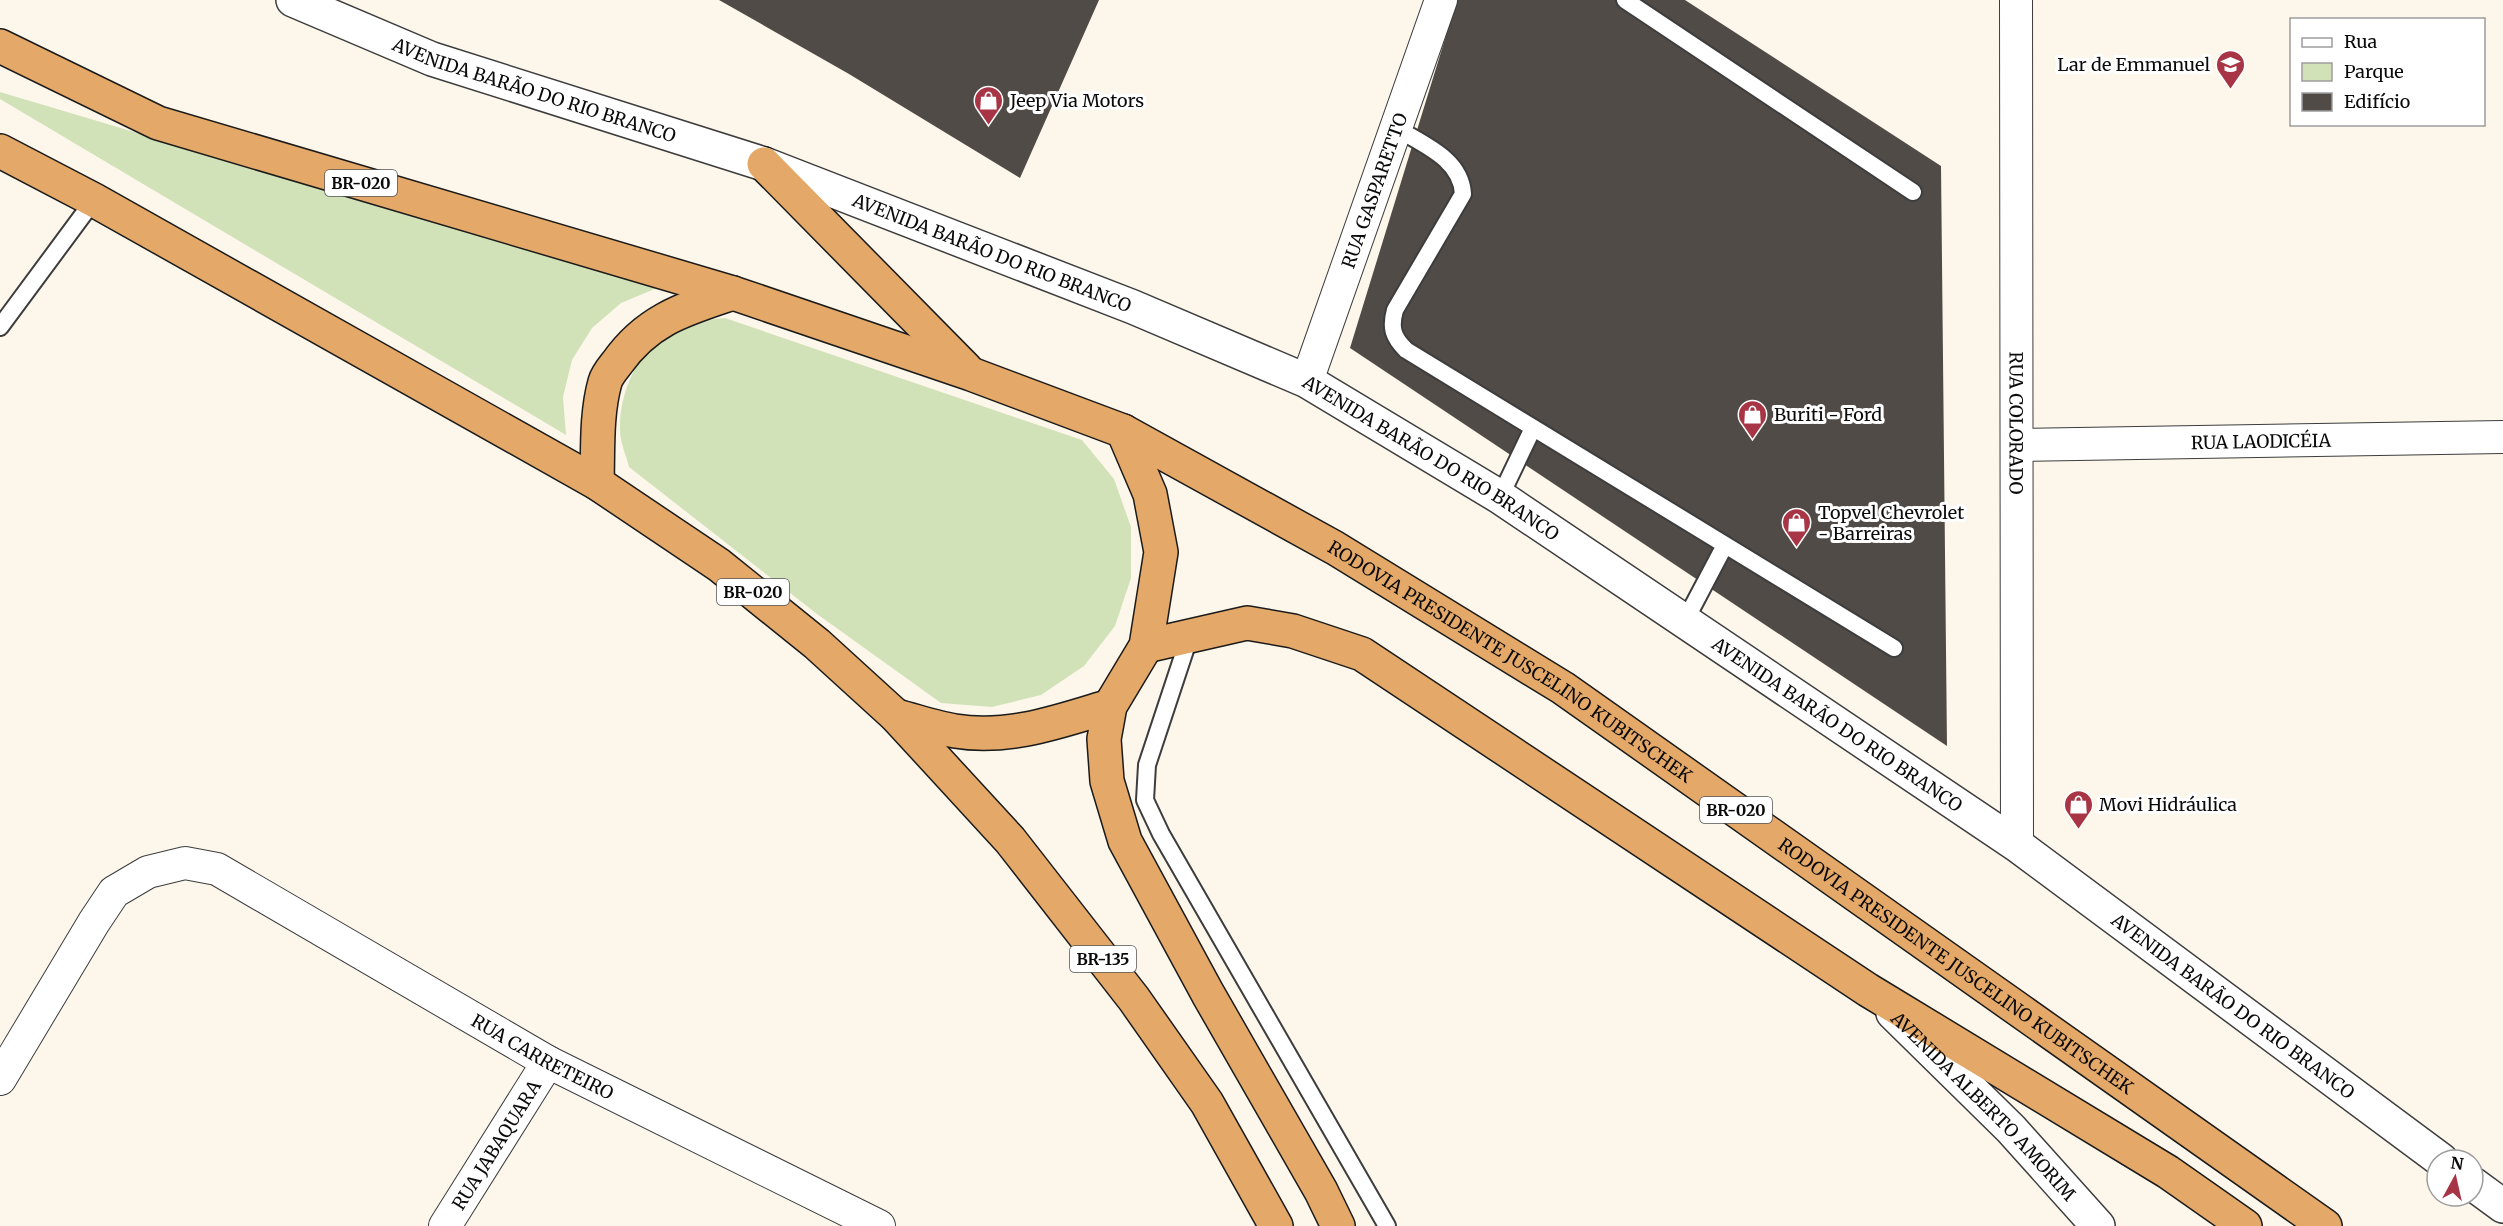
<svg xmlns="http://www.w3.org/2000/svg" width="2503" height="1226" font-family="Merriweather,serif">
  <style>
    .green { fill: #d2e2b8 }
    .building { fill: #514b48 }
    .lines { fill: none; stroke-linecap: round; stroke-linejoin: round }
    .service-casing { stroke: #3d3d3d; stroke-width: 20 }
    .minor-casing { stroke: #3d3d3d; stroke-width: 34 }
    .tertiary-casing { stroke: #3d3d3d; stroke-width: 36 }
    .trunk-casing { stroke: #1b1b1b; stroke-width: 36 }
    .service { stroke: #fff; stroke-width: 16 }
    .minor { stroke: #fff; stroke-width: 32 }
    .tertiary { stroke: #fff; stroke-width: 33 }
    .trunk { stroke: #e4a869; stroke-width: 33 }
    .labels { text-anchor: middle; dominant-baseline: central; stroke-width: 6; stroke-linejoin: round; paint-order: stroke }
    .shield { fill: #fff; stroke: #545454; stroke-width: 1.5 }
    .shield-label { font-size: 16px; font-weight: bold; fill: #0a0a0a }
    .poi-label { font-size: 18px; fill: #0a0a0a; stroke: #fff; text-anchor: start }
    .street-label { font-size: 18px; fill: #0a0a0a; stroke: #fff }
  </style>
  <rect width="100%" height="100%" fill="#fcf7ea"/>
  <path class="green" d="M0,92L657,288L621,303L592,328L572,360L563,397L566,435L0,99Z
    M725,318L1082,440L1114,479L1131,527V578L1115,626L1084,666L1041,695L992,707L941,703L817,614L629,467C626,455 620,442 620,430C619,385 645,334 693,322C703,320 715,319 725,318Z"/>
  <path class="building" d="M719,0H1099L1020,178L849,74Z
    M1457,0H1685L1941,166L1947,746L1350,348Z"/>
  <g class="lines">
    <defs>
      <path id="service" d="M1625,0L1913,192
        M1396,128C1424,145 1461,159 1463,194L1395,310C1390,328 1393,337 1406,350L1894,648
        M0,327L94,200
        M1500,497L1533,428
        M1685,621L1725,545
        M1190,635L1147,765L1145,800L1161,834L1387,1226"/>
      <g id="minor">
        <path id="s1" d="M2016,0L2017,845"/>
        <path id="s2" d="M1307,381L1441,0"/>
        <path id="s3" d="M2018,445L2503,437"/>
        <path id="s4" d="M0,1079L94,922L114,892L148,872L185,863L217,869L548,1062L879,1226"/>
        <path id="s5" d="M445,1226L548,1062"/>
      </g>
      <g id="tertiary">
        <path id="s6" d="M293,0L432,59L764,164L1133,307L1307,381L1500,497L2017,845L2441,1160"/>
        <path id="s7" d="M1893,1013L2011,1129L2098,1226"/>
        <path d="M2473,1184L2503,1206"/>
      </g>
      <g id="trunk">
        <path id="s8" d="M0,46L158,123L733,293L971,374L1123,431L1335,548L1563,688L2325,1226"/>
        <path d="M0,151L94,200L597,483L719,565L817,644L896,716L1010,840L1134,999L1207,1103L1276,1226"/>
        <path d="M764,164L966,369"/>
        <path d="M1123,431L1150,494L1161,552L1146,646L1110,706L1104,739L1107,781L1125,841L1208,994L1321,1191L1338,1226"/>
        <path d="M597,483C598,450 596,414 605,382C607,375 613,368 617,363C648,319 685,309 733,293"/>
        <path d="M1146,646L1247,623L1293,631L1362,654L1868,990L2168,1172L2245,1226"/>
        <path d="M896,716C916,721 936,728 955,731C1009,740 1060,721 1110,706"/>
      </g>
    </defs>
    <use href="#service" class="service-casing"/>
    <use href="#minor" class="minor-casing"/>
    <use href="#tertiary" class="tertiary-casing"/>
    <use href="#trunk" class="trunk-casing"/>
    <use href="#service" class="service"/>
    <use href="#minor" class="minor"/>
    <use href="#tertiary" class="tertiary"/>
    <use href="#trunk" class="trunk"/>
  </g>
  <defs>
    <symbol id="school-pin" viewBox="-11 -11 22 30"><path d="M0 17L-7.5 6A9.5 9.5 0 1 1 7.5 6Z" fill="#a73545" stroke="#fff"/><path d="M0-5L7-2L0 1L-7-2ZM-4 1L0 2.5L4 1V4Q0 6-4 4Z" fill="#fff"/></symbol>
    <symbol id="shop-pin" viewBox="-11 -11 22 30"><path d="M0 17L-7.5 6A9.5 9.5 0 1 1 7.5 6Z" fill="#a73545" stroke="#fff"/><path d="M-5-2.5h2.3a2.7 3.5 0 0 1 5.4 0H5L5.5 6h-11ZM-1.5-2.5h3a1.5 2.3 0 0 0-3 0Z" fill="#fff"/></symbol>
  </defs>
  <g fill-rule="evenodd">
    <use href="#school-pin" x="2214" y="48" width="33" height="45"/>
    <use href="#shop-pin" x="972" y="84" width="33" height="45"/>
    <use href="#shop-pin" x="1736" y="398" width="33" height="45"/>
    <use href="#shop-pin" x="1780" y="506" width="33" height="45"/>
    <use href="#shop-pin" x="2062" y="788" width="33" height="45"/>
  </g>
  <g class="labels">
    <g class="shield">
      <rect x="325" y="170" width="72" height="26" rx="4.5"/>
      <rect x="717" y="579" width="72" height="26" rx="4.5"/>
      <rect x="1700" y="797" width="72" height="26" rx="4.5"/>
      <rect x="1070" y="946" width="66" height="26" rx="4.5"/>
    </g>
    <g class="shield-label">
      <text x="361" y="183">BR-020</text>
      <text x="753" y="592">BR-020</text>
      <text x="1736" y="810">BR-020</text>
      <text x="1103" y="959">BR-135</text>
    </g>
    <g class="poi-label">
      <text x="2210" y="64" text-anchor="end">Lar de Emmanuel</text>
      <text x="1010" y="100">Jeep Via Motors</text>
      <text x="1774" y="414">Buriti - Ford</text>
      <text x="1818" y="512">Topvel Chevrolet<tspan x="1818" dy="21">- Barreiras</tspan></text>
      <text x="2099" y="804">Movi Hidráulica</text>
    </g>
    <g class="street-label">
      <text stroke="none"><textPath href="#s6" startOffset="258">AVENIDA BARÃO DO RIO BRANCO</textPath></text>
      <text stroke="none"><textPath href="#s2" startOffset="202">RUA GASPARETTO</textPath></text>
      <text stroke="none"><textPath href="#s6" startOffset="744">AVENIDA BARÃO DO RIO BRANCO</textPath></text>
      <text stroke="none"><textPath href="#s1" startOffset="423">RUA COLORADO</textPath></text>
      <text stroke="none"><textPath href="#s3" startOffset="243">RUA LAODICÉIA</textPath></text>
      <text stroke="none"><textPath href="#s6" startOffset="1230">AVENIDA BARÃO DO RIO BRANCO</textPath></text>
      <text stroke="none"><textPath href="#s8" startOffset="1640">RODOVIA PRESIDENTE JUSCELINO KUBITSCHEK</textPath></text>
      <text stroke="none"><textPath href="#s6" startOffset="1716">AVENIDA BARÃO DO RIO BRANCO</textPath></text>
      <text stroke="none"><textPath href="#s8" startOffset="2180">RODOVIA PRESIDENTE JUSCELINO KUBITSCHEK</textPath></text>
      <text stroke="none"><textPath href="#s6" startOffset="2202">AVENIDA BARÃO DO RIO BRANCO</textPath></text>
      <text stroke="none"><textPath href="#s4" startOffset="705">RUA CARRETEIRO</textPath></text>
      <text stroke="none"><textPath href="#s7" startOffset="130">AVENIDA ALBERTO AMORIM</textPath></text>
      <text stroke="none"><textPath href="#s5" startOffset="96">RUA JABAQUARA</textPath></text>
    </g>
  </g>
  <rect x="2290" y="18" width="195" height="108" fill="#ffffff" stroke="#9d9d9d" stroke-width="1.5"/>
  <rect x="2302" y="38" width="30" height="9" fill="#ffffff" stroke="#9d9d9d" stroke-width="1.5"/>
  <text x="2344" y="48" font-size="18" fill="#0a0a0a">Rua</text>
  <rect x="2302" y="63" width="30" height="18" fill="#d2e2b8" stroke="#9d9d9d" stroke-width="1.5"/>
  <text x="2344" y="78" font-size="18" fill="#0a0a0a">Parque</text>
  <rect x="2302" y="93" width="30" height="18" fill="#514b48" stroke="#9d9d9d" stroke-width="1.5"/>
  <text x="2344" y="108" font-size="18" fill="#0a0a0a">Edifício</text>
  <g transform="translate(2455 1178) rotate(8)"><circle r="28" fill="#ffffff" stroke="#9d9d9d" stroke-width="1.5"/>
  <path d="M0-4.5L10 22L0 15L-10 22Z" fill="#a73545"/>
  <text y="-9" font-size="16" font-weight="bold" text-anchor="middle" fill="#0a0a0a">N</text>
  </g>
</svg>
